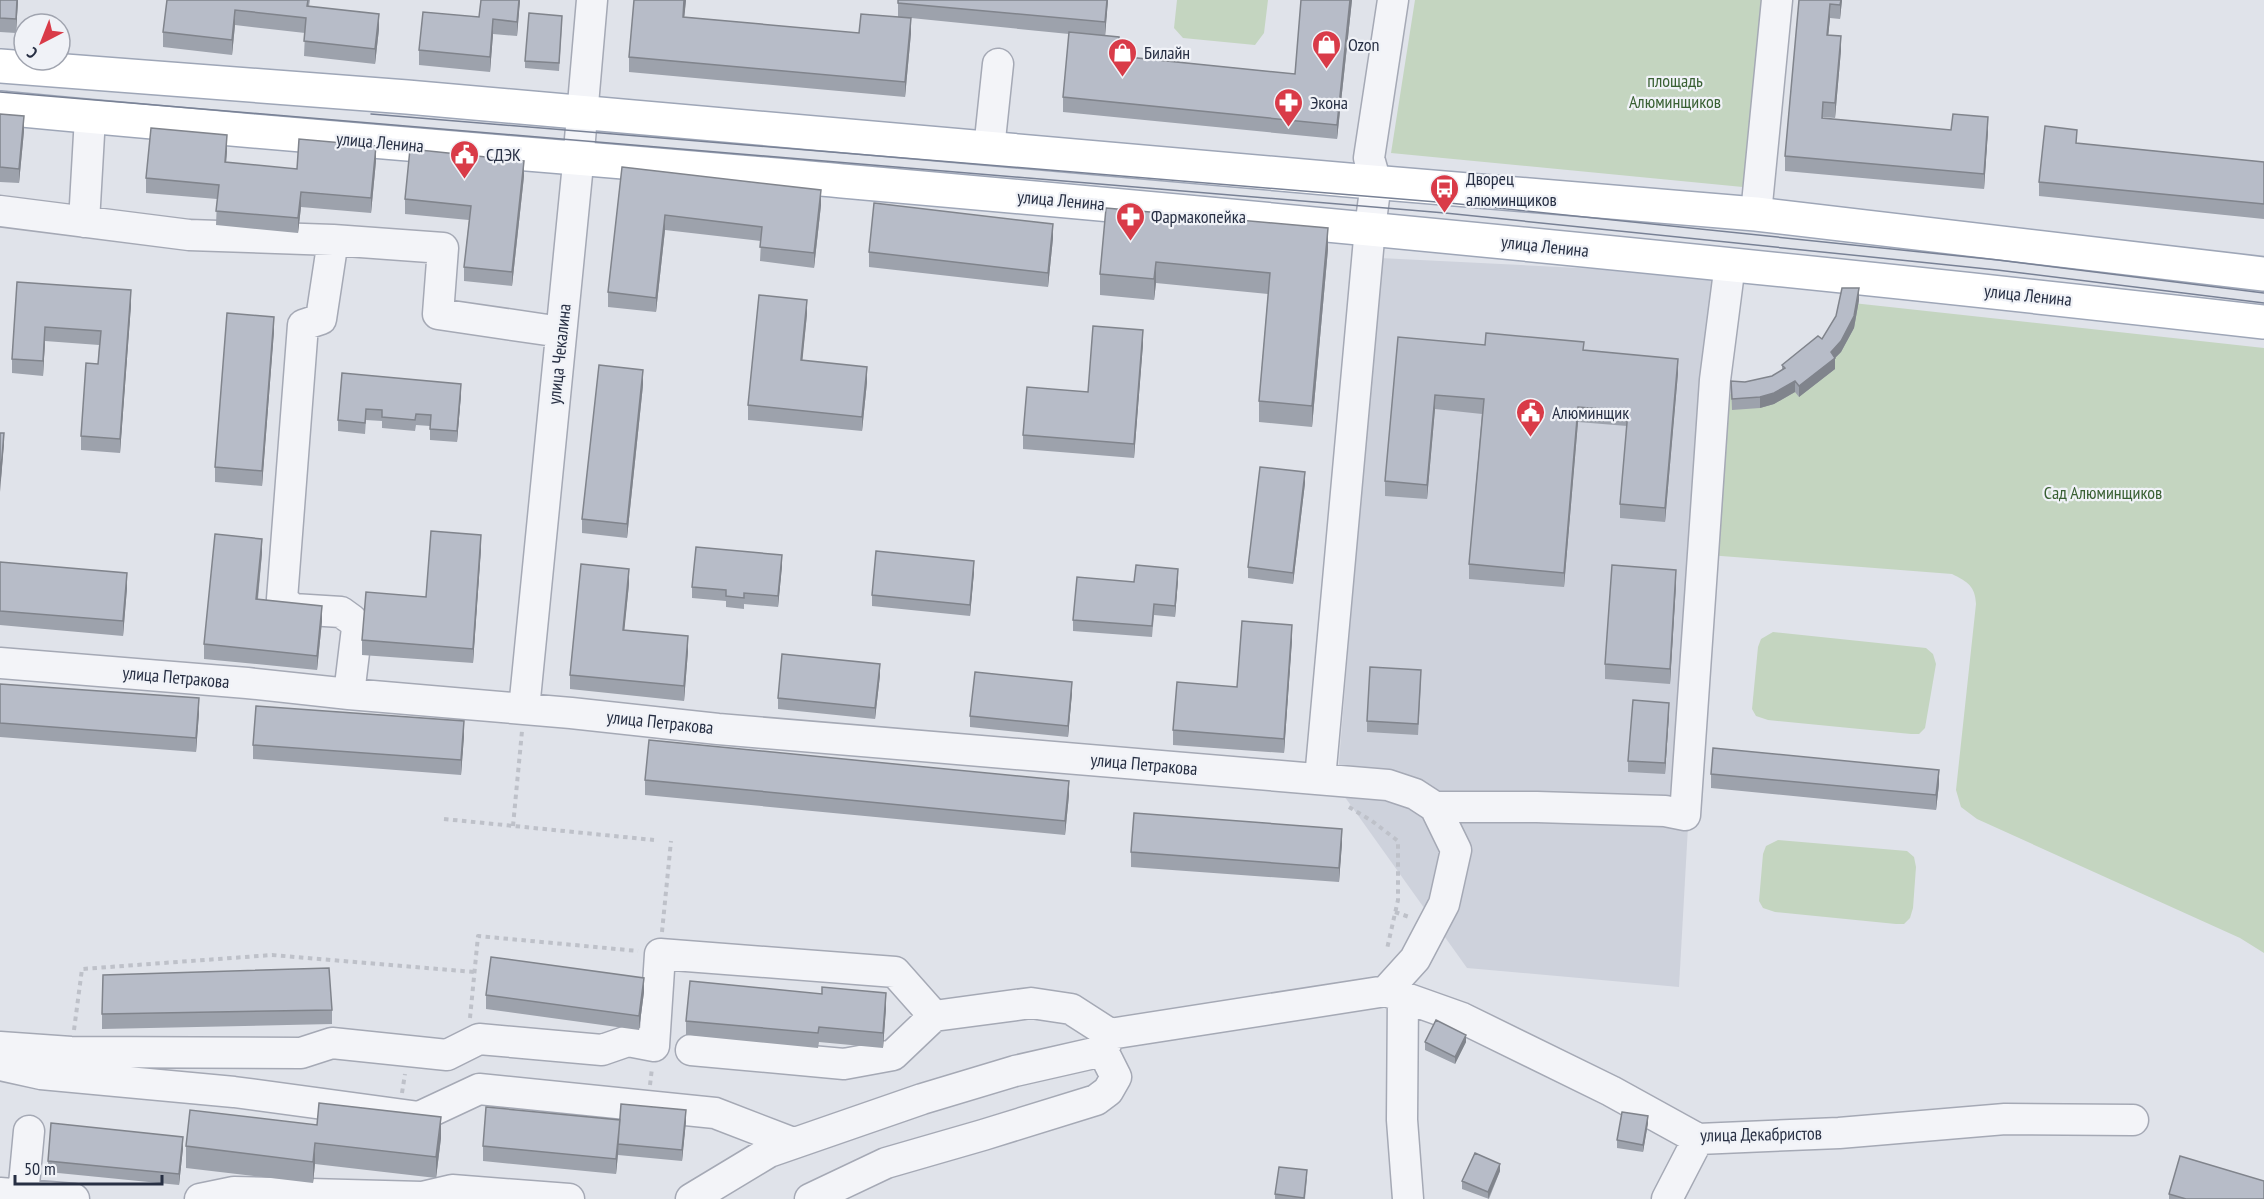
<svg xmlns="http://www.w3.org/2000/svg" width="2264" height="1199" font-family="'PT Sans Narrow',sans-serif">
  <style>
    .built { fill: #ced2dc }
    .green { fill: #c4d5c0 }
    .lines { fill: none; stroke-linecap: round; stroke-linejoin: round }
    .minor-casing { stroke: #a5a9b5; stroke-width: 33 }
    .major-casing { stroke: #9ea6b7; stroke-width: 36 }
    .path { stroke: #bec1c9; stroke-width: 4; stroke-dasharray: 4.5 4.5; stroke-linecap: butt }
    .minor { stroke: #f3f4f8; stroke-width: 30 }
    .major { stroke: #fff; stroke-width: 33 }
    .tram { stroke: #788195; stroke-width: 1.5 }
    .wall { fill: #9da2ac }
    .shaded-wall { fill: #80848c }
    .building { fill: #b7bcc8; stroke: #80848c; stroke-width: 1.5 }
    .labels { text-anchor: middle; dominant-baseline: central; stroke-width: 4.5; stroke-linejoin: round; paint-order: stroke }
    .poi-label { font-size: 18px; fill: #272f43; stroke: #f0f2f7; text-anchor: start }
    .park-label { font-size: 18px; fill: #396033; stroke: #f0f2f7 }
    .street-label { font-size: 18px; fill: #272f43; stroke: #f0f2f7 }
  </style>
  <rect width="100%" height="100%" fill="#e0e3ea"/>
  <path class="built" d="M1380,258L1719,275L1679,987L1467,968L1337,786Z"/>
  <path class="green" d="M1177,0H1268L1264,33L1255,45L1183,38L1174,28Z
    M1415,0H1777L1753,188L1391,153Z
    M1853,303L2264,348V953L2240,938L1977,819L1961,807L1956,790L1976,604C1975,586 1968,582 1952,574L1695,554L1709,393L1762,396L1826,359Z
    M1773,632L1926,648L1933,654L1936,664L1925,728L1919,734H1911L1768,720L1756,716L1752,709L1758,647L1761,639Z
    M1778,840L1907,851L1914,857L1916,867L1913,908L1910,918L1904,924H1896L1775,912L1763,908L1759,901L1763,854L1766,846Z"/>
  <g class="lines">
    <defs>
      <path id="minor" d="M989,149L998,64
        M0,211L189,235L333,240L443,248L438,314L561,332
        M1756,214L1777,0
        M84,222L90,117
        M333,240L321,319L303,325L282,599L293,609L341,612L352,620L357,628L349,694
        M0,663L247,683L349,694L571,713L718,729L1388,785L1415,794L1435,807L1456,850L1444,904L1415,959L1386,991L1110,1034L1071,1009L1031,1003L934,1016
        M524,709L577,174L592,0
        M1320,779L1370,228L1376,183L1369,158L1393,0
        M1435,807H1537L1665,811L1685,815L1715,380L1730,264
        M1386,991L1462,1018L1611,1091L1698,1139L1839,1133L2005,1119L2133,1120
        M1403,996L1402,1120L1408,1199
        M0,1047L71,1052L301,1053L332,1043L447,1055L479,1039L602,1050L628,1041L654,1046L660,954L895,972L934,1016L893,1055L844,1064L691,1050
        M0,1065L41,1074L234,1092L419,1117L479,1089L715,1113L793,1143
        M0,1193L74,1199
        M23,1195L29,1131
        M200,1199L234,1192L422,1197L452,1190L569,1199
        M691,1199L769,1152L922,1099L1015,1071L1103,1051L1110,1034
        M810,1199L886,1163L983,1135L1096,1100L1108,1091L1116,1077L1103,1051
        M1667,1199L1698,1139"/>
      <path id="major" d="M0,66L407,97L1348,180L1756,214L2264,274
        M0,108C288,136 577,157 865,183C1332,224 1798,269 2264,322"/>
    </defs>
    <use href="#minor" class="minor-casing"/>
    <use href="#major" class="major-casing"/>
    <path class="path" d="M1349,807L1372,821L1398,841V900L1387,949
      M444,819L654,840
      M513,826L522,731
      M1395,912L1412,918
      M662,932L671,841
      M470,1018L478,936L638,951
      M74,1030L82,969L272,955L474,972
      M650,1085L652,1068
      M402,1093L405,1074"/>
    <use href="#minor" class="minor"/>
    <use href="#major" class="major"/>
    <path class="tram" d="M0,92L1445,213L1997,270L2264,303
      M371,114L1449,203L1998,260L2264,293"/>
  </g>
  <path class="wall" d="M0,0H18L16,33L0,32Z
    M167,0H310L309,6L379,29L375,64L304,56L305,33L235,25L232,55L163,47V32Z
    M481,0H520L517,36L493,34L490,72L419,65V50L479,17Z
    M686,0L684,17L859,33L898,17V0H1108L1105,35L1119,56L1295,74L1301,0H1352L1337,139L1063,112V97L1069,34L911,18V33L905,97L629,72V57Z
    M1799,0H1842L1840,19L1830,18L1828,35L1841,50L1835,118L1823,117V118L1951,130L1988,131L1984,189L1785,171V156Z
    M562,23L559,71L525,68V61Z
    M0,114L24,131L19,183L0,182Z
    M2077,143L2264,162V219L2039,196V182Z
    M227,150L226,163L297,169L376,161L371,213L301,207L298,233L216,225L217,199L146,193V178Z
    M622,167L821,205L814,268L760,261L761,241L665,230L656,312L608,307V292Z
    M524,176L512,286L464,281V267L469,220L405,214V199Z
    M1328,228V249L1312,427L1259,422V401L1268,294L1156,283L1154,300L1100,295V274Z
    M1053,238L1048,287L869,267V252Z
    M17,282L131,305L120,453L81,450V436L98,364L99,345L45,341L43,376L12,373V359Z
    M1859,300L1854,328L1841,352L1835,358V369L1799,397L1795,392L1774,404L1760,408L1732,410L1731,381L1745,382L1772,376L1782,370V365L1822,339Z
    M807,314L802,360L867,382L862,431L748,420V405Z
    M274,331L262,486L215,482V467Z
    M1398,337L1485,345L1584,350L1678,373L1665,522L1620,518V504L1627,426L1578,422L1564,587L1469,579V564L1482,414L1435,409L1427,499L1385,496V481Z
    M1143,344L1134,458L1023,449V435L1088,392Z
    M342,373L461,395L457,442L430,440V426L416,425L415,431L382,428V421L366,420L365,434L338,431V420Z
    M643,385L627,538L582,533V519Z
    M1305,483L1293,584L1248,578V567Z
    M481,549L473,663L362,655V640L426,597Z
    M262,553L258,599L322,621L317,670L204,659V644Z
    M0,562L127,588L123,636L0,625Z
    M782,566L778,607L744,604V609L726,607V601L692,598V587Z
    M974,572L970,616L872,606V595Z
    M1178,580L1175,617L1154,615L1152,637L1073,631V620L1134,582Z
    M629,584L624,630L688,651L684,701L570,689V675Z
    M1676,585L1670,684L1605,679V664Z
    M1292,640L1284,753L1173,745V730L1237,687Z
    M880,675L875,719L778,709V698Z
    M1421,681L1418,735L1367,732V721Z
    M0,684L199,713L196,752L0,737Z
    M1072,693L1068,737L970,727V716Z
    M1669,714L1665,774L1628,772V761Z
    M464,736L461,775L253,759V745Z
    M1711,774L1939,784L1936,810L1711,788Z
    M645,780L1069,795L1065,835L645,795Z
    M1342,843L1339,882L1131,867V852Z
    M644,992L639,1030L486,1009V995Z
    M886,1008L883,1048L819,1042L818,1048L686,1035V1021Z
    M332,1010V1024L102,1029V1014Z
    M1425,1042H1466L1455,1064L1425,1050Z
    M620,1120L686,1121L682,1161L618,1155V1154L616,1174L483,1161V1146Z
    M1648,1123L1643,1152L1617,1148V1140Z
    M317,1125L441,1138L436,1178L315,1164L313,1183L186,1168V1146Z
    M183,1148L179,1185L48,1172V1161Z
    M1500,1171L1489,1199L1462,1189V1181Z
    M1307,1178L1305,1199H1275V1194Z
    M2169,1194L2264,1199H2169Z"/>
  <path class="shaded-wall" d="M17,0H18L16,33V19Z
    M519,0H520L517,36V22Z
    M684,0H686L683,31V17Z
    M1107,0H1108L1105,37V22Z
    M1350,0H1352L1337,139V125Z
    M1841,0H1842L1840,19V5Z
    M1830,4V18L1827,49V35Z
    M235,10V25L232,55V40Z
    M379,14V29L375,64V49Z
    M911,18V33L905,97V82Z
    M493,19V34L490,72V57Z
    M1841,36V50L1835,118V103Z
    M24,116V131L19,183V169Z
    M1988,117V131L1984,189V174Z
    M227,135V150L225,177V162Z
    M376,146V161L371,213V198Z
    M524,161V176L512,286V272Z
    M821,190V205L814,268V253Z
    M301,192V207L298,233V218Z
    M665,215V230L656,312V298Z
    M1053,224V238L1048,287V273Z
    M1328,228V249L1312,427V406Z
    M1156,262V283L1154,300V279Z
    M1859,288V300L1854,328L1841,352L1835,358V369L1799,397V386L1831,352Z
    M131,290V305L120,453V439Z
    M807,300V314L801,375V360Z
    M274,317V331L262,486V471Z
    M45,327V341L43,376V361Z
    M1143,330V344L1134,458V444Z
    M1678,359V373L1665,522V508Z
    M867,367V382L862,431V417Z
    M643,370V385L627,538V524Z
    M1795,381V392L1774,404L1760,408V397Z
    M461,384V395L457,442V431Z
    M1435,395V409L1427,499V485Z
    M1578,407V422L1564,587V573Z
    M4,433V444L0,492V481Z
    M1305,472V483L1293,584V573Z
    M481,535V549L473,663V649Z
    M262,539V553L256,614V599Z
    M782,555V566L778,607V596Z
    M974,561V572L970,616V605Z
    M629,569V584L623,644V630Z
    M1178,569V580L1175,617V606Z
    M1676,570V585L1670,684V669Z
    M127,573V588L123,636V621Z
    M322,606V621L317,670V656Z
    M1292,625V640L1284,753V739Z
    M688,636V651L684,701V686Z
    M880,664V675L875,719V708Z
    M1072,682V693L1068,737V726Z
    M199,698V713L196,752V738Z
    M1669,703V714L1665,774V763Z
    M464,721V736L461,775V760Z
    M1939,770V784L1936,810V795Z
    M1069,781V795L1065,835V821Z
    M1342,829V843L1339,882V868Z
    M644,978V992L639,1030V1016Z
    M886,993V1008L883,1048V1033Z
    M1466,1035V1042L1455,1064V1057Z
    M686,1110V1121L682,1161V1150Z
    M1648,1116V1123L1643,1152V1145Z
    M441,1117V1138L436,1178V1157Z
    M620,1120L618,1154L616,1174V1159Z
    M183,1137V1148L179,1185V1174Z
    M315,1143V1164L313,1183V1162Z
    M1500,1164V1171L1488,1199V1192Z"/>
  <path class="building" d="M0,0H17L16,19L0,18Z
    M167,0H308L307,6L379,14L375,49L304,41L306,18L235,10L232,40L163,32Z
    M481,0H519L517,22L493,19L490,57L419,50L423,12L479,17Z
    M634,0H684L683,17L859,33L861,14L911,18L905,82L629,57Z
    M898,0H1107L1105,22L898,3Z
    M1301,0H1350L1337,125L1063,97L1069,32L1119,37L1118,56L1295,74Z
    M1799,0H1841L1840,5L1830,4L1827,35L1841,36L1835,103L1823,102L1822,118L1951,130L1953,114L1988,117L1984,174L1785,156Z
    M529,13L562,16L559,63L525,61Z
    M0,114L24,116L19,169L0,167Z
    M2045,126L2077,130L2076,143L2264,162V204L2039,182Z
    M151,128L227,135L225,162L297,169L299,139L376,146L371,198L301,192L298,218L216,211L219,185L146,178Z
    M410,149L524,161L512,272L464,267L471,206L405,199Z
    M622,167L821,190L814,253L760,247L762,227L665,215L656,298L608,292Z
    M874,203L1053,224L1048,273L869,252Z
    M1106,208L1328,228L1312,406L1259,401L1270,273L1156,262L1154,279L1100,274Z
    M17,282L131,290L120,439L81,436L86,363L98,364L101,331L45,327L43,361L12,359Z
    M1842,288H1859L1854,316L1841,341L1831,352L1835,358L1799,386L1795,381L1774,393L1760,397L1732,399L1731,381L1745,382L1772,376L1785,368L1782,365L1818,336L1822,339L1836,316Z
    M759,295L807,300L801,360L867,367L862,417L748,405Z
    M227,313L274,317L262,471L215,467Z
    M1093,326L1143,330L1134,444L1023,435L1027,387L1088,392Z
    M1486,333L1584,342L1583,350L1678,359L1665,508L1620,504L1628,411L1578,407L1564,573L1469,564L1484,399L1435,395L1427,485L1385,481L1398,337L1485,345Z
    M599,365L643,370L627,524L582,519Z
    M342,373L461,384L457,431L430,429L431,415L416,414L415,420L382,417V410L366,409L365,423L338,420Z
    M0,433H4L0,481Z
    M1260,467L1305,472L1293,573L1248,567Z
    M431,531L481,535L473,649L362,640L366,592L426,597Z
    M215,534L262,539L256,599L322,606L317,656L204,644Z
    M696,547L782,555L778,596L744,593V598L726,596V590L692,587Z
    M876,551L974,561L970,605L872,595Z
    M0,562L127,573L123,621L0,611Z
    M581,564L629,569L623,630L688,636L684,686L570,675Z
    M1136,565L1178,569L1175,606L1154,604L1152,626L1073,620L1077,577L1134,582Z
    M1612,565L1676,570L1670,669L1605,664Z
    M1242,621L1292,625L1284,739L1173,730L1177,682L1237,687Z
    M782,654L880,664L875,708L778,698Z
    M1370,667L1421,670L1418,724L1367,721Z
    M975,672L1072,682L1068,726L970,716Z
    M0,684L199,698L196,738L0,723Z
    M1633,700L1669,703L1665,763L1628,761Z
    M256,706L464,721L461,760L253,745Z
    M649,740L1069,781L1065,821L645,780Z
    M1713,748L1939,770L1936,795L1711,774Z
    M1134,813L1342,829L1339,868L1131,852Z
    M491,957L644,978L639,1016L486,995Z
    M329,968L332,1010L102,1014L103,975Z
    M690,981L822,994V987L886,993L883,1033L819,1027L818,1033L686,1021Z
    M1436,1020L1466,1035L1455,1057L1425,1042Z
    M319,1103L441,1117L436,1157L315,1143L313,1162L186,1146L190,1110L317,1125Z
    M621,1104L686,1110L682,1150L618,1144Z
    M486,1107L620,1120L616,1159L483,1146Z
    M1622,1112L1648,1116L1643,1145L1617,1140Z
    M51,1123L183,1137L179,1174L48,1161Z
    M1475,1153L1500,1164L1488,1192L1462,1181Z
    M2180,1156L2264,1181V1199H2186L2169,1194Z
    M1279,1167L1307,1170L1304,1198L1275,1194Z"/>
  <defs>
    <symbol id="shop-pin" viewBox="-11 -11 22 30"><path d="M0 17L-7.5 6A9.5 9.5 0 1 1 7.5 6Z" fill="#d93b48" stroke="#f0f2f7"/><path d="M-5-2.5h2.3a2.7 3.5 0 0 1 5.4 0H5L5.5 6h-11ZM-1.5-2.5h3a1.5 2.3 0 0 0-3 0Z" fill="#fff"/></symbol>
    <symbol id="pharmacy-pin" viewBox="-11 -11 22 30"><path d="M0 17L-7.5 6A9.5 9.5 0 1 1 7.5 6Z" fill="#d93b48" stroke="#f0f2f7"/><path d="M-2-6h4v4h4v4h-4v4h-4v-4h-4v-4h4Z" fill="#fff"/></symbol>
    <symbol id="civic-pin" viewBox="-11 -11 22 30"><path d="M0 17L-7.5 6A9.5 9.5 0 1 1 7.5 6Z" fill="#d93b48" stroke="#f0f2f7"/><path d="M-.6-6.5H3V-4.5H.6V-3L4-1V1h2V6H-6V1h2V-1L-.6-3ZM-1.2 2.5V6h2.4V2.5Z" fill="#fff"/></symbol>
    <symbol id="bus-pin" viewBox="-11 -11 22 30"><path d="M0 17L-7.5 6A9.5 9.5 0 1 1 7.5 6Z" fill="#d93b48" stroke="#f0f2f7"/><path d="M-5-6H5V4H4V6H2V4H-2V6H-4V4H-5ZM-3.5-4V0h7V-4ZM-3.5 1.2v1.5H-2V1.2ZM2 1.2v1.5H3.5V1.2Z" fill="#fff"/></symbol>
  </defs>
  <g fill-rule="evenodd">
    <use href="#shop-pin" x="1310" y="28" width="33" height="45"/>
    <use href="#shop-pin" x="1106" y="36" width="33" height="45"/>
    <use href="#pharmacy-pin" x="1272" y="86" width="33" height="45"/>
    <use href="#civic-pin" x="448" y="138" width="33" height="45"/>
    <use href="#bus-pin" x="1428" y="172" width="33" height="45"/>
    <use href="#pharmacy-pin" x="1114" y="200" width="33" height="45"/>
    <use href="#civic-pin" x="1514" y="396" width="33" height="45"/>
  </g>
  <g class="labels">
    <g class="poi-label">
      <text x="1348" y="44">Ozon</text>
      <text x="1144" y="52">Билайн</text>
      <text x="1310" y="102">Экона</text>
      <text x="486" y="154">СДЭК</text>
      <text x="1466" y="178">Дворец<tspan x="1466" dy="21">алюминщиков</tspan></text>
      <text x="1151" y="216">Фармакопейка</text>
      <text x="1552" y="412">Алюминщик</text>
    </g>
    <g class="park-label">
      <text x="1675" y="80">площадь<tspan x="1675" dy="21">Алюминщиков</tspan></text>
      <text x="2103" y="492">Сад Алюминщиков</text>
    </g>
    <g class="street-label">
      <text transform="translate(380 142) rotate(5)">улица Ленина</text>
      <text transform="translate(1061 200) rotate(5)">улица Ленина</text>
      <text transform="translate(1545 246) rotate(6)">улица Ленина</text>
      <text transform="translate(2028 295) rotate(6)">улица Ленина</text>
      <text transform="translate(559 354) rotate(-84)">улица Чекалина</text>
      <text transform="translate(176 677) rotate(5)">улица Петракова</text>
      <text transform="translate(660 722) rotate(6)">улица Петракова</text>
      <text transform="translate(1144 764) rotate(5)">улица Петракова</text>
      <text transform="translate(1761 1134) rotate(-1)">улица Декабристов</text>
    </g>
  </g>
  <g transform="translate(42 42) rotate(222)"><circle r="28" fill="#f0f2f7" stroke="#a0a4af" stroke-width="1.5"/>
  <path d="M0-4.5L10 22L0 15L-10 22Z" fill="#d93b48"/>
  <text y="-9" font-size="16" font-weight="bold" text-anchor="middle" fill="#272f43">С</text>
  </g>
  <path d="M15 1175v9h147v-9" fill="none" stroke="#272f43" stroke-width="3"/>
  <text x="24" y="1175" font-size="18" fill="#272f43" stroke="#f0f2f7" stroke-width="4.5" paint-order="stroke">50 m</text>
</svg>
